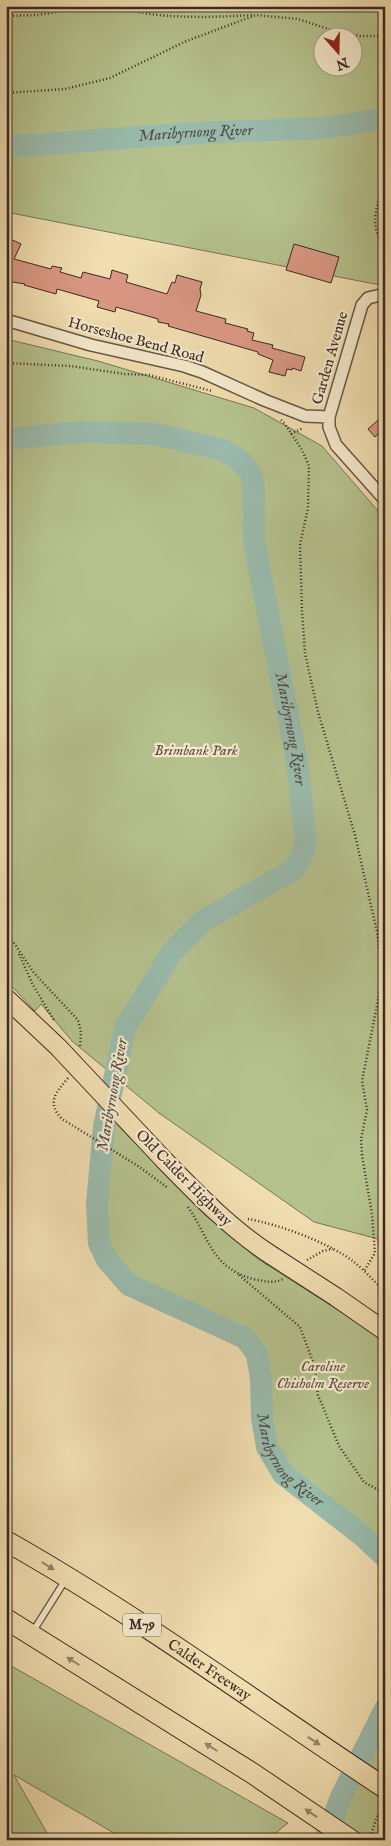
<svg xmlns="http://www.w3.org/2000/svg" width="391" height="1846" font-family="'IM FELL English',serif">
  <style>
    .green { fill: #b5c28e; stroke: #777658; fill-rule: evenodd }
    .lines { fill: none; stroke-linecap: round; stroke-linejoin: round }
    .river { stroke: #9abbad; stroke-width: 22 }
    .building { fill: #d99783; stroke: #392a23 }
    .service-casing { stroke: #675746; stroke-width: 8 }
    .minor-casing { stroke: #675746; stroke-width: 14 }
    .primary-casing { stroke: #392a23; stroke-width: 20 }
    .motorway-casing { stroke: #392a23; stroke-width: 22 }
    .path { stroke: #392a23; stroke-width: 2.5; stroke-dasharray: 1 2.5; stroke-linecap: butt }
    .service { stroke: #f5e9cc; stroke-width: 5.5 }
    .minor { stroke: #f5e9cc; stroke-width: 11 }
    .primary { stroke: #f0ddb0; stroke-width: 18 }
    .motorway { stroke: #f0ddb0; stroke-width: 20 }
    .primary-bridge-casing { stroke: #392a23; stroke-width: 20; stroke-linecap: butt }
    .primary-bridge { stroke: #f0ddb0; stroke-width: 18 }
    .oneway { fill: #94846a }
    .labels { text-anchor: middle; dominant-baseline: central; stroke-width: 4.5; stroke-linejoin: round; paint-order: stroke }
    .shield { fill: #f5e9cc; stroke: #716356; stroke-width: 1 }
    .shield-label { font-size: 14px; font-weight: bold; fill: #392a23 }
    .street-label { font-size: 15px; fill: #392a23; stroke: #f5e9cc }
    .park-label { font-size: 15px; font-style: italic; fill: #58503e; stroke: #f5e9cc }
    .water-label { font-size: 16px; font-style: italic; fill: #514e46; stroke: #f5e9cc }
  </style>
  <rect width="100%" height="100%" fill="#f0ddb0"/>
  <filter id="stains"><feTurbulence type="fractalNoise" baseFrequency=".004" numOctaves="4"/><feColorMatrix values="0 0 0 0 .2 0 0 0 0 .09 0 0 0 0 .02 0 0 0 .5 -.17"/></filter>
  <radialGradient id="worn" r=".72"><stop offset=".6" stop-color="#630" stop-opacity="0"/><stop offset="1" stop-color="#630" stop-opacity=".3"/></radialGradient>
  <path class="green" d="M6,6H385V286L6,212ZM324,38H354V68H324Z
    M6,339L98,361L254,408L322,446L385,519V1265L382,1264L378,1239L314,1222L159,1113L72,1041L41,1004L35,1011L6,980Z
    M107,1114L204,1214L258,1259L385,1340V1557L364,1537L283,1474L267,1447L262,1418L261,1379L257,1354L245,1338L129,1285L107,1260L99,1243L97,1204L104,1127Z
    M6,1663L288,1823L267,1840H126L14,1775L51,1840H6Z
    M385,1709V1840H325L341,1797Z"/>
  <g class="lines">
    <g class="river">
      <path id="s1" d="M6,147L193,133L325,128L374,120H385"/>
      <path id="s2" d="M6,439L79,432L155,434L223,450L242,462L251,475L254,488V542L297,762L306,842L302,856L293,870L203,921L173,951L125,1028L104,1127L97,1204L99,1243L107,1260L129,1285L245,1338L257,1354L261,1379L262,1418L267,1447L283,1474L364,1537L385,1557"/>
      <path d="M325,1840L341,1797L385,1709"/>
    </g>
  </g>
  <path class="building" d="M6,237L21,244L14,259L51,269L52,266L62,268L60,272L81,278L83,272L110,279L112,270L128,275L126,282L167,294L172,282L175,283L177,275L202,282L200,289L201,295L196,311L226,319L225,323L248,329L247,331L254,333L252,340L273,345L272,348L305,357L301,371L292,368V370L287,369L285,376L269,372L273,360L258,354V352L168,326L169,324L158,322V319L116,307L115,312L97,307L99,301L57,289L56,294L24,285L25,284L6,281Z
    M294,244L339,257L331,283L286,270Z
    M385,414V427L375,437L368,429Z"/>
  <g class="lines">
    <defs>
      <path id="service" d="M32,1633L66,1579"/>
      <path id="minor" d="M385,294L368,298L362,305L329,417V427L336,445L385,500
        M6,320L91,345L184,366L202,372L264,400L305,416L329,417"/>
      <path id="primary" d="M6,998L58,1047
        M165,1161C198,1195 231,1229 271,1255
        M336,1297L385,1331"/>
      <g id="motorway">
        <path id="s3" d="M6,1541C137,1615 259,1705 385,1788"/>
        <path d="M6,1619L252,1773L351,1840"/>
      </g>
    </defs>
    <use href="#service" class="service-casing"/>
    <use href="#minor" class="minor-casing"/>
    <use href="#primary" class="primary-casing"/>
    <use href="#motorway" class="motorway-casing"/>
    <path class="path" d="M101,6C121,8 140,13 159,15C190,18 221,17 252,15
      M364,6L385,11
      M6,16L38,15L94,6
      M6,93L65,89L110,78L184,42L256,15L298,19L341,33L361,36H385
      M385,189C374,206 370,230 385,246
      M6,363L70,366L125,374L149,375L212,391
      M281,420L285,424L302,450L309,466L308,508L300,545L302,611L305,653L318,712L355,835L377,932L380,954L382,980L362,1081L367,1110L361,1139L362,1155L372,1214L375,1253L364,1271
      M291,434L303,428
      M6,931L34,973L78,1020L81,1032L80,1048
      M19,954L33,985L55,1022
      M68,1078C56,1093 46,1102 62,1119L138,1166L168,1188
      M188,1207C210,1239 211,1267 253,1279C264,1281 273,1284 283,1279
      M248,1219C278,1224 330,1243 354,1262C365,1271 375,1282 385,1292
      M307,1260L323,1251L333,1249
      M239,1275L300,1327L315,1367L318,1395L339,1446L364,1482L385,1494
      M369,1840L377,1817L385,1805"/>
    <use href="#service" class="service"/>
    <use href="#minor" class="minor"/>
    <use href="#primary" class="primary"/>
    <use href="#motorway" class="motorway"/>
    <defs>
      <path id="primary-bridge" d="M58,1047L165,1161
        M271,1255L336,1297"/>
    </defs>
    <use href="#primary-bridge" class="primary-bridge-casing"/>
    <use href="#primary-bridge" class="primary-bridge"/>
  </g>
  <defs><path id="oneway-solid" d="M-6-.8H1V-3.2L6.5 0L1 3.2V.8H-6Z" transform="scale(1.25)"/></defs>
  <g class="oneway">
    <use href="#oneway-solid" transform="translate(48 1566) rotate(32)"/>
    <use href="#oneway-solid" transform="translate(73 1661) rotate(-148)"/>
    <use href="#oneway-solid" transform="translate(314 1741) rotate(34)"/>
    <use href="#oneway-solid" transform="translate(211 1747) rotate(-148)"/>
    <use href="#oneway-solid" transform="translate(311 1813) rotate(-146)"/>
  </g>
  <g class="labels">
    <rect class="shield" x="123" y="1613.5" width="38" height="23" rx="4"/>
    <g class="shield-label">
      <text x="142" y="1625">M79</text>
    </g>
    <g class="street-label">
      <text transform="translate(136 340) rotate(15)">Horseshoe Bend Road</text>
      <text transform="translate(330 358) rotate(-74)">Garden Avenue</text>
      <text transform="translate(184 1178) rotate(45)">Old Calder Highway</text>
      <text stroke="none"><textPath href="#s3" startOffset="241">Calder Freeway</textPath></text>
    </g>
    <g class="park-label">
      <text x="196" y="750">Brimbank Park</text>
      <text x="323" y="1366">Caroline<tspan x="323" dy="17">Chisholm Reserve</tspan></text>
    </g>
    <g class="water-label">
      <text stroke="none"><textPath href="#s1" startOffset="190">Maribyrnong River</textPath></text>
      <text stroke="none"><textPath href="#s2" startOffset="515">Maribyrnong River</textPath></text>
      <text transform="translate(113 1095) rotate(-80)">Maribyrnong River</text>
      <text stroke="none"><textPath href="#s2" startOffset="1431">Maribyrnong River</textPath></text>
    </g>
  </g>
  <rect width="391" height="1846" fill="none" stroke="#f0ddb0" stroke-width="25"/>
  <rect x="8" y="8" width="376" height="1831" fill="none" stroke="#392a23" stroke-width="2.5"/>
  <rect x="12" y="12" width="366" height="1821" fill="none" stroke="#392a23"/>
  <g transform="translate(338 52) rotate(160)"><circle r="24" fill="#f5e9cc" stroke="#aa9d88"/>
  <path d="M0-4L9 19L0 12L-9 19Z" fill="#8f2418"/>
  <text y="-8" font-size="14" font-weight="bold" text-anchor="middle" fill="#392a23">N</text>
  </g>
  <rect width="100%" height="100%" filter="url(#stains)"/>
  <rect width="100%" height="100%" fill="url(#worn)"/>
</svg>
